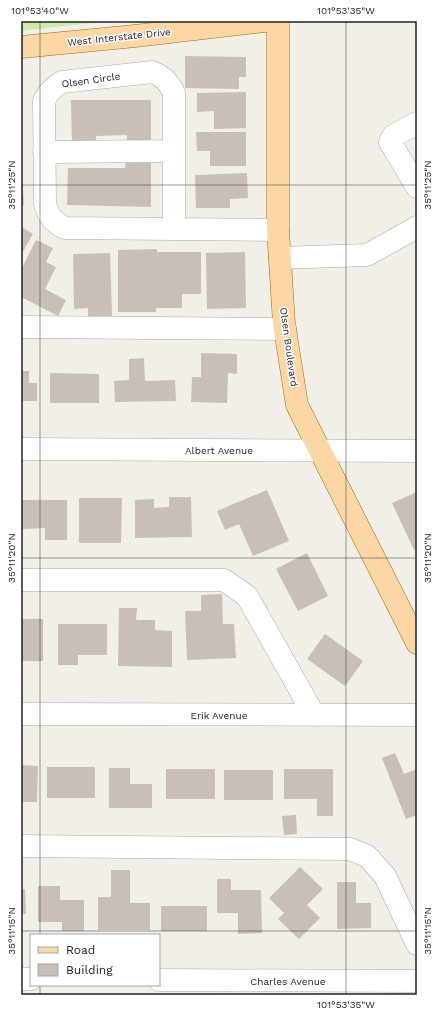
<svg xmlns="http://www.w3.org/2000/svg" width="438" height="1016" font-family="'Work Sans',sans-serif">
  <style>
    .grass { fill: #cdebb0 }
    .park { fill: #c8facc }
    .building { fill: #c7bfb8 }
    .lines { fill: none; stroke-linecap: round; stroke-linejoin: round }
    .minor-casing { stroke: #a9a9a9; stroke-width: 23 }
    .major-casing { stroke: #a06b00; stroke-width: 23 }
    .minor { stroke: #fff; stroke-width: 22 }
    .major { stroke: #fcd6a4; stroke-width: 22 }
    .ticks { fill: none; stroke: #222; stroke-width: 1; stroke-opacity: 0.45 }
    .labels { text-anchor: middle; dominant-baseline: central; stroke-width: 3; stroke-linejoin: round; paint-order: stroke }
    .street-label { font-size: 10px; fill: #222; stroke: #fff }
    .neatline { fill: none; stroke: #222; stroke-width: 1.5 }
    .ticks-label { font-size: 10px; text-anchor: middle; fill: #222 }
  </style>
  <rect width="100%" height="100%" fill="#f2efe9"/>
  <path class="grass" d="M21,21H110L21,31Z"/>
  <path class="park" d="M220,993L341,995H220Z"/>
  <path class="building" d="M185,56L246,57V77H239V89L185,88Z
    M246,92V128L214,129V111L197,112V93Z
    M71,100H151V147H127V135L96,136V146H72Z
    M196,132H246V166H210V151H197Z
    M126,158L151,159V207L67,205L68,168H125Z
    M247,173L248,198L230,199V208H196L195,175Z
    M21,175H22L24,205H21Z
    M21,227L33,234L21,255Z
    M36,240L53,248L46,262L56,267L45,289L66,300L58,316L23,298L21,303V270Z
    M157,249V252H201V294H182V308H156V312H118V250Z
    M245,252L246,308L207,309L206,253Z
    M110,253L112,316L88,317V308L74,309L73,254Z
    M201,353L237,354V374L228,373L227,403L191,402L192,377H201Z
    M144,358L145,381L175,380L176,401L115,402L114,381L129,380V359Z
    M21,371H29V383H37V401H21Z
    M50,373L99,374V403H50Z
    M267,490L289,541L253,556L239,524L225,530L217,511Z
    M417,492V548L414,550L392,503Z
    M169,497H191L192,537L135,538V500L154,499V508L169,507Z
    M79,498H122L121,543H79Z
    M22,500H67V540H45V528L22,529Z
    M307,553L328,596L298,611L276,569Z
    M222,594L223,624H234L236,658L187,660L185,611H201V595Z
    M119,608H137L136,620H155V630L172,631V667L118,666Z
    M21,619H43V661H21Z
    M58,624H107V655H78V665H58Z
    M325,634L363,661L345,686L307,659Z
    M395,753L404,774L417,769V815L406,819L382,758Z
    M22,765L38,766L37,802H21Z
    M47,767H95V798H47Z
    M109,768H130V784H152V808H109Z
    M166,769H215V799H166Z
    M284,769H333V816H317V799H284Z
    M224,770H273V800H224Z
    M296,815L297,834L284,835L282,816Z
    M300,867L323,889L307,905L320,918L299,939L278,919L284,913L269,898Z
    M111,870H130V903H150V930H98V897H111Z
    M217,879H231V890H261L262,933L238,934V913H217Z
    M337,882H356V903H371V928L337,929Z
    M38,886H60V900H84V931H62V922H38Z
    M21,889H25L26,914H21Z
    M161,906H207V931H161Z"/>
  <g class="lines">
    <defs>
      <path id="minor" d="M417,123L393,136L390,142L417,187
        M44,152L174,151
        M174,229V93C169,82 163,76 152,72L62,82C53,87 48,92 44,101L45,204C48,216 54,223 65,228L278,230
        M280,258L367,255L417,227
        M21,327L285,329
        M21,449L417,451
        M21,580H224L247,596L314,715
        M21,714L417,715
        M21,846L350,849L367,856L385,876L417,944
        M21,979H31
        M159,980L417,981"/>
      <path id="major" d="M278,21V230L284,323L297,405L417,643
        M21,47L135,36L264,21"/>
    </defs>
    <use href="#minor" class="minor-casing"/>
    <use href="#major" class="major-casing"/>
    <use href="#minor" class="minor"/>
    <use href="#major" class="major"/>
  </g>
  <path class="ticks" d="M40,21V935M346,21V995M21,185H417M21,558H417M21,931H417M40,985V995"/>
  <g class="labels">
    <g class="street-label">
      <text transform="translate(119 37) rotate(-6)">West Interstate Drive</text>
      <text transform="translate(91 80) rotate(-8)">Olsen Circle</text>
      <text transform="translate(289 347) rotate(82)">Olsen Boulevard</text>
      <text x="219" y="450">Albert Avenue</text>
      <text x="219" y="715">Erik Avenue</text>
      <text x="288" y="981">Charles Avenue</text>
    </g>
  </g>
  <rect width="438" height="1016" fill="none" stroke="#ffffff" stroke-width="44"/>
  <rect x="30" y="934" width="130" height="52" fill="#ffffff" stroke="#a7a7a7"/>
  <rect x="38" y="947" width="20" height="6" fill="#fcd6a4" stroke="#a7a7a7"/>
  <text x="66" y="954" font-size="12" fill="#222222">Road</text>
  <rect x="38" y="964" width="20" height="12" fill="#c7bfb8" stroke="#a7a7a7"/>
  <text x="66" y="974" font-size="12" fill="#222222">Building</text>
  <rect x="22" y="22" width="394" height="972" class="neatline"/>
  <g class="ticks-label">
    <text x="40" y="14">101°53'40"W</text>
    <text x="346" y="14">101°53'35"W</text>
    <text transform="translate(11 185) rotate(-90)" y="4">35°11'25"N</text>
    <text transform="translate(427 185) rotate(-90)" y="4">35°11'25"N</text>
    <text transform="translate(11 558) rotate(-90)" y="4">35°11'20"N</text>
    <text transform="translate(427 558) rotate(-90)" y="4">35°11'20"N</text>
    <text transform="translate(11 931) rotate(-90)" y="4">35°11'15"N</text>
    <text transform="translate(427 931) rotate(-90)" y="4">35°11'15"N</text>
    <text x="346" y="1008">101°53'35"W</text>
  </g>
</svg>
